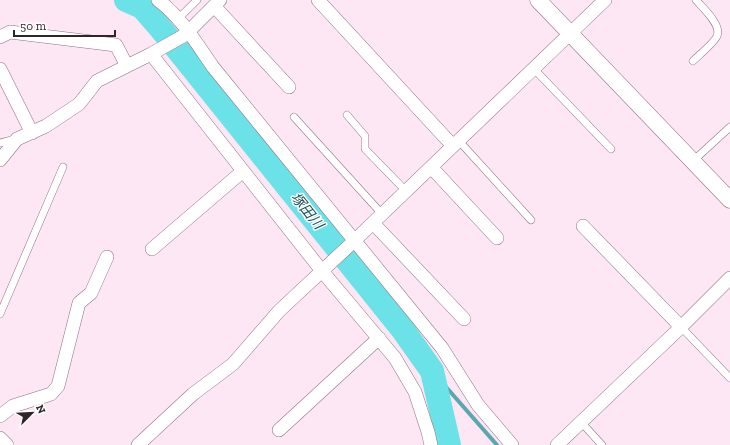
<svg xmlns="http://www.w3.org/2000/svg" width="730" height="445" font-family="'Zilla Slab','Noto Sans JP',serif">
  <style>
    .lines { fill: none; stroke-linecap: round; stroke-linejoin: round }
    .stream { stroke: #59a8af; stroke-width: 4 }
    .river { stroke: #6be1e8; stroke-width: 24 }
    .service-casing { stroke: #8c7381; stroke-width: 8 }
    .minor-casing { stroke: #8c7381; stroke-width: 14 }
    .tertiary-casing { stroke: #8c7381; stroke-width: 17 }
    .service { stroke: #fff; stroke-width: 7 }
    .minor { stroke: #fff; stroke-width: 13 }
    .tertiary { stroke: #fff; stroke-width: 16 }
    .labels { text-anchor: middle; dominant-baseline: central; stroke-width: 3; stroke-linejoin: round; paint-order: stroke }
    .water-label { font-size: 14px; font-style: italic; fill: #184d50; stroke: #fff }
  </style>
  <rect width="100%" height="100%" fill="#fee7f4"/>
  <g class="lines">
    <path class="stream" d="M432,371L497,445"/>
    <path class="river" d="M126,0L142,7L162,30L403,330L432,371L449,445"/>
    <defs>
      <path id="service" d="M178,19L197,0
        M693,61C698,56 715,42 717,36C722,25 703,8 696,0
        M534,69L611,149
        M347,115L365,136V149L406,191
        M294,117L382,214
        M459,141L531,220
        M0,143L15,139
        M693,161L730,127
        M0,314L63,167
        M681,327L730,378
        M581,422L602,445"/>
      <path id="minor" d="M158,0C181,17 197,44 213,67L442,348L478,405L512,445
        M318,0L453,146
        M214,6L289,87
        M0,37L10,32L116,45L127,66
        M151,54L322,271L395,358L415,392L428,432L431,445
        M0,69L32,133
        M0,160L17,139L46,126L79,104L97,81L151,54L185,35L220,0
        M431,167L497,238
        M373,223L464,319
        M583,226L681,327
        M152,249L243,171
        M0,416L13,406L51,394L58,386L79,303L91,293L107,257
        M279,430L379,338
        M0,438L7,445
        M138,445L193,394L233,364L279,311L353,242L605,0
        M557,445L681,327L730,278"/>
      <path id="tertiary" d="M538,0L730,200"/>
    </defs>
    <use href="#service" class="service-casing"/>
    <use href="#minor" class="minor-casing"/>
    <use href="#tertiary" class="tertiary-casing"/>
    <use href="#service" class="service"/>
    <use href="#minor" class="minor"/>
    <use href="#tertiary" class="tertiary"/>
  </g>
  <g class="labels">
    <g class="water-label">
      <text transform="translate(307 211) rotate(51)">塚田川</text>
    </g>
  </g>
  <g transform="translate(32 413) rotate(66)" stroke="#ffffff" stroke-width="3" paint-order="stroke">
  <path d="M0-3L7 15L0 10L-7 15Z" fill="#2e242a"/>
  <text y="-6" font-size="11" font-weight="bold" text-anchor="middle" fill="#2e242a">N</text>
  </g>
  <path d="M14 30v6h101v-6" fill="none" stroke="#2e242a" stroke-width="2"/>
  <text x="20" y="30" font-size="12" fill="#2e242a" stroke="#ffffff" stroke-width="3" paint-order="stroke">50 m</text>
</svg>
